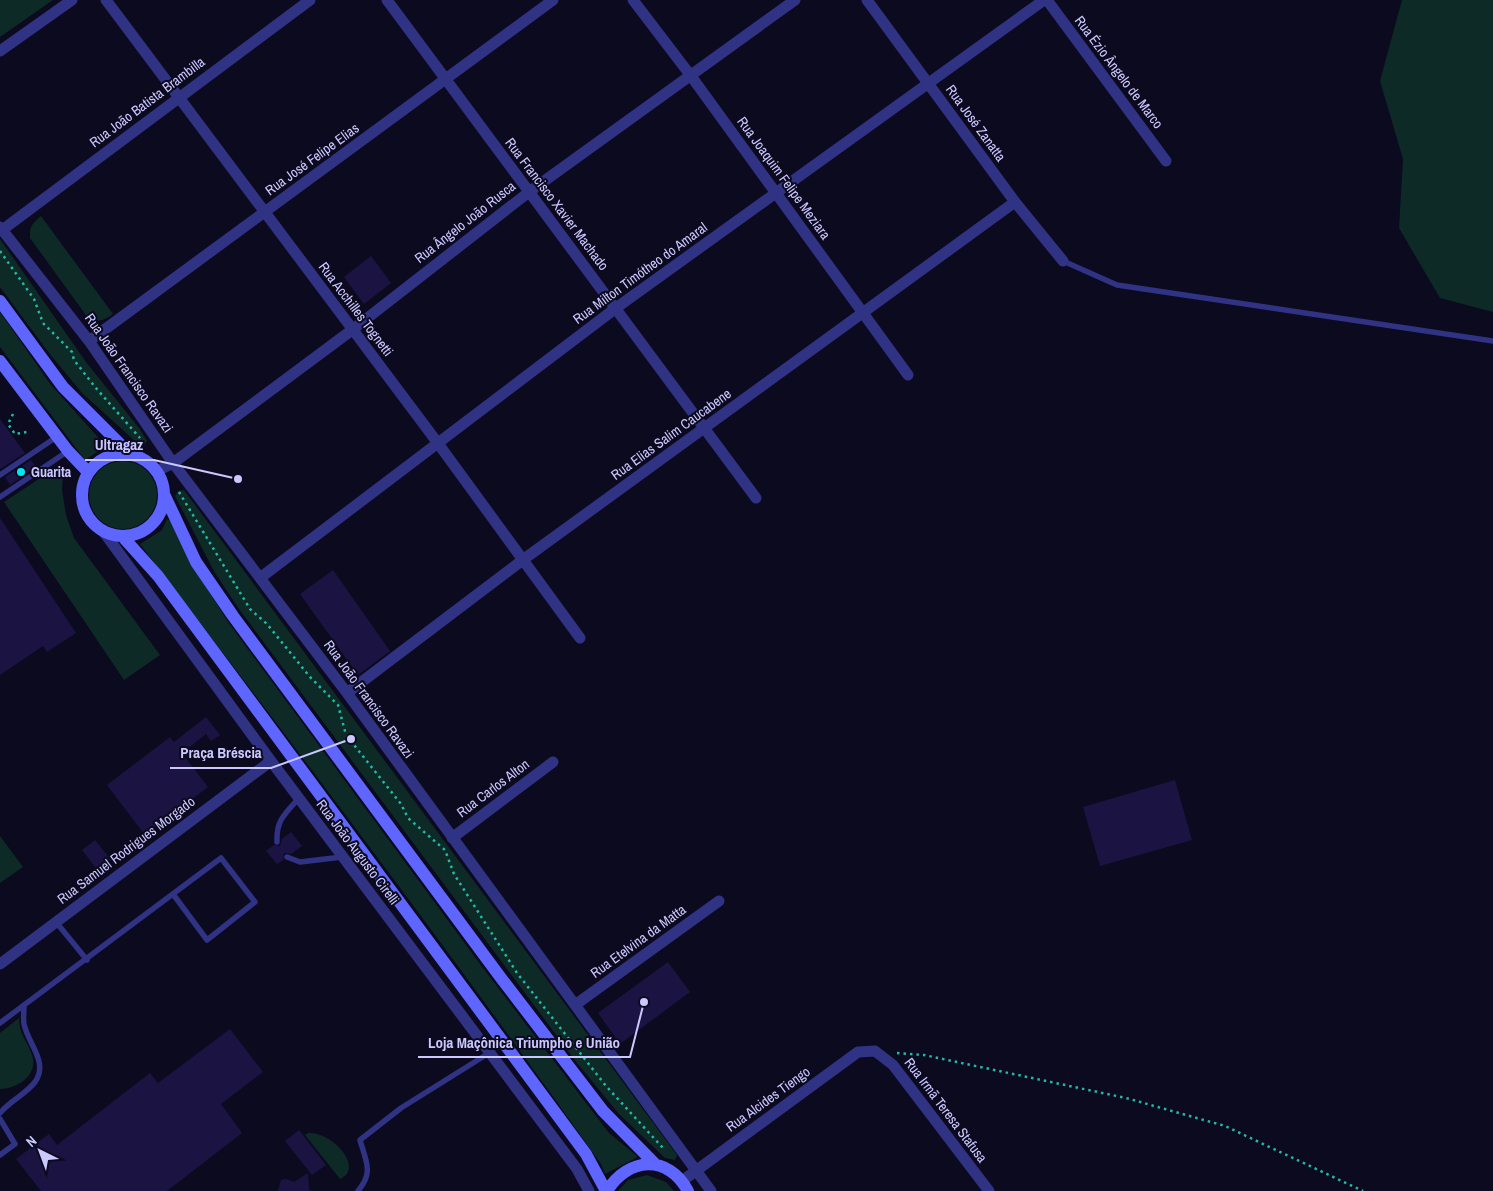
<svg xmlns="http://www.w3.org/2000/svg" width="1493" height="1191" font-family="'Archivo Narrow',sans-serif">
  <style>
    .green { fill: #0d2a27 }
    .building { fill: #1b1442 }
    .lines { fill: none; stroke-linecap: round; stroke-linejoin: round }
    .path { stroke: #21baa8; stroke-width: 2.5; stroke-dasharray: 2.5 4; stroke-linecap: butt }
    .lane { stroke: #303283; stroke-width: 5.5 }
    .street { stroke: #303283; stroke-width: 11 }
    .secondary { stroke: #5f65ff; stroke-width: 12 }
    .poi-dot { fill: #00e9f3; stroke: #0c0a1f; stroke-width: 2 }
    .labels { text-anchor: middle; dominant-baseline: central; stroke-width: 4; stroke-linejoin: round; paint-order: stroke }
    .street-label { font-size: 14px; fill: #cbc8ff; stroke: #0c0a1f }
    .poi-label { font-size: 14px; font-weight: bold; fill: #cbc8ff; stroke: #0c0a1f; text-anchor: start }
    .leader { fill: none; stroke: #cbc8ff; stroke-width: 2 }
    .callout-dot { fill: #cbc8ff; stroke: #0c0a1f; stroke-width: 2 }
    .callout-label { font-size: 15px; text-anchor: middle; font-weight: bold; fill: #cbc8ff; stroke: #0c0a1f; stroke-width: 4; stroke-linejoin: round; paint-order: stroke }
  </style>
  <rect width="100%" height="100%" fill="#0c0a1f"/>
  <path class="green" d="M0,0H53L0,37Z
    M1402,0H1493V312L1440,298L1399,228L1403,159L1380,81Z
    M41,216L113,314C104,320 99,323 88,318L30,238C29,226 33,223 41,216Z
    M0,239L86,362L139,428L147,441L144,445L135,441L82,393L49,353L0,287Z
    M0,312L51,385L105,445L103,448L85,460L0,347Z
    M89 495a34 34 0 1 1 68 0a34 34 0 1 1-68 0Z
    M60,468L63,474L62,490L66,515L74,538L160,655L124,680L4,502L54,469Z
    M184,490L677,1155L675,1160L665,1158L619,1114L577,1063L239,609L215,573L175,496L178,491Z
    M167,519L171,521L200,577L228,622L483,968L609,1133L637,1156L636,1158L605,1174L601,1164C452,954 296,748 140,544L162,530Z
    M0,836L23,867L0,883Z
    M19,1018C20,1038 27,1039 32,1055C39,1075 17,1089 0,1089V1033Z
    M308,1133C332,1131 365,1168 340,1179L305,1135Z
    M647,1175L666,1182L674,1191H618L628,1180Z"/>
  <path class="building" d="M371,256L391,283L364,304L344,277Z
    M0,419L25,453L0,469Z
    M31,460L36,467L10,485L5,477Z
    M0,518L76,633L47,652L43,646L0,675Z
    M333,570L390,651L358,675L300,594Z
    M206,717L220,735L211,741L206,734L182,753L208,787L145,835L107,785L170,737L174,742Z
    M1175,780L1192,840L1100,866L1083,807Z
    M291,832L302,846L291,854L284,853L283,860L277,864L266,851L274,845L280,846L282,839Z
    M95,840L111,860L106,864L110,870L102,876L82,850Z
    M668,962L690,992L620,1044L598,1013Z
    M230,1029L263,1072L221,1104L242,1133L167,1191H41L16,1159L49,1134L57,1145L150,1073L158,1083Z
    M299,1130L326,1165L312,1175L285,1141Z
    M308,1173L309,1190L312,1191H278L281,1180L286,1179L294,1182Z"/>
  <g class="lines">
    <path class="path" d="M0,251L34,299L43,323L72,352L74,360L95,387L140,438
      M13,414L8,424L15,434L27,432
      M179,492L250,609L267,624L310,677L338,705L346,735L401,804L408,818L445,850L454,874L517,973L606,1086L663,1148
      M897,1053L924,1055L1126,1098L1225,1126L1363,1191"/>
    <path class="lane" d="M1063,261L1117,285L1493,341
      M0,475L58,436
      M0,497L68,451
      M277,842C276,820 285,814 299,798
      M287,857L300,862L342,857
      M56,922L87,960
      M0,1023L221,858L255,902L207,940L173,894
      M0,1113C11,1100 26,1094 35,1082C49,1062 28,1044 24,1024C23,1019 24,1011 24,1005
      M0,1119L15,1144L0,1155
      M358,1191C374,1172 366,1162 360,1140L401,1108L489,1053"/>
    <path class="street" d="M106,0L437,442L580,638
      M387,0L756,498
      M633,0L691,76L908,375
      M867,0L1015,202L1063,261
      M1047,0L1166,161
      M0,51L72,0
      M0,227L89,341L173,463L347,693L711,1191
      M2,230L310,0
      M89,341L553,0
      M157,471L173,463L352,330L529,192L795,0
      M103,531L271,761L577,1169L589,1191
      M260,578L616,308L1044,0
      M347,693L524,559L1015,202
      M452,838L553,762
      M0,964L271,761
      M575,1005L719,901
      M682,1181L858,1052L875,1051L893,1065L989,1191"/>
    <path class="secondary" d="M0,301L63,387L130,454
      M0,361L68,451L88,472
      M82 495a41 41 0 1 1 82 0a41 41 0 1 1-82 0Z
      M164,494L196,562L233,616L501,978L603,1111L656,1165
      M122,536L158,576L586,1154L606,1191
      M607,1191C628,1157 668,1154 688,1191"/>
  </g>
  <circle class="poi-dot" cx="21" cy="472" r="5"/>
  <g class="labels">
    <g class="street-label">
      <text transform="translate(1119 72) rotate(53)">Rua Ézio Ângelo de Marco</text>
      <text transform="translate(147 102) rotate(-37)">Rua João Batista Brambilla</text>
      <text transform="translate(976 123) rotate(54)">Rua José Zanatta</text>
      <text transform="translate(312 159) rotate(-36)">Rua José Felipe Elias</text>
      <text transform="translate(784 178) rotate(54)">Rua Joaquim Felipe Meziara</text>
      <text transform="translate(557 204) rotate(53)">Rua Francisco Xavier Machado</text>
      <text transform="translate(465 222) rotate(-38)">Rua Ângelo João Rusca</text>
      <text transform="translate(640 273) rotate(-36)">Rua Milton Timótheo do Amaral</text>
      <text transform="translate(356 309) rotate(53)">Rua Acchilles Tognetti</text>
      <text transform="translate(129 373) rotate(55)">Rua João Francisco Ravazi</text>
      <text transform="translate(671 434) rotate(-36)">Rua Elias Salim Caucabene</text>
      <text transform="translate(369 699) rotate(54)">Rua João Francisco Ravazi</text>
      <text transform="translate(493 788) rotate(-37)">Rua Carlos Alton</text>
      <text transform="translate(126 850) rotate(-37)">Rua Samuel Rodrigues Morgado</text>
      <text transform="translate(358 852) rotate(53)">Rua João Augusto Cirelli</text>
      <text transform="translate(638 941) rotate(-36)">Rua Etelvina da Matta</text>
      <text transform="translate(768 1099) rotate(-36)">Rua Alcides Tiengo</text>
      <text transform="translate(946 1110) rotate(53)">Rua Irmã Teresa Stafusa</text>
    </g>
    <g class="poi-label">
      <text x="31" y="472">Guarita</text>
    </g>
  </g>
  <path class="leader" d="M238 479L154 460H85M351 739L271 768H170M644 1002L630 1057H418"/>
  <g class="callout-dot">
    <circle cx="238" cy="479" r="5"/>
    <circle cx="351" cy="739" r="5"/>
    <circle cx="644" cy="1002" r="5"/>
  </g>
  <g class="callout-label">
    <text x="119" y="450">Ultragaz</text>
    <text x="221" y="758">Praça Bréscia</text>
    <text x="524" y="1048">Loja Maçônica Triumpho e União</text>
  </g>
  <g transform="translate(40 1151) rotate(318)" stroke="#0c0a1f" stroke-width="4" paint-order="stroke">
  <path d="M0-4L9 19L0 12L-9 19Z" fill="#cbc8ff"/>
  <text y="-8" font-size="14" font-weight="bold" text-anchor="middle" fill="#cbc8ff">N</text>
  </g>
</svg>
